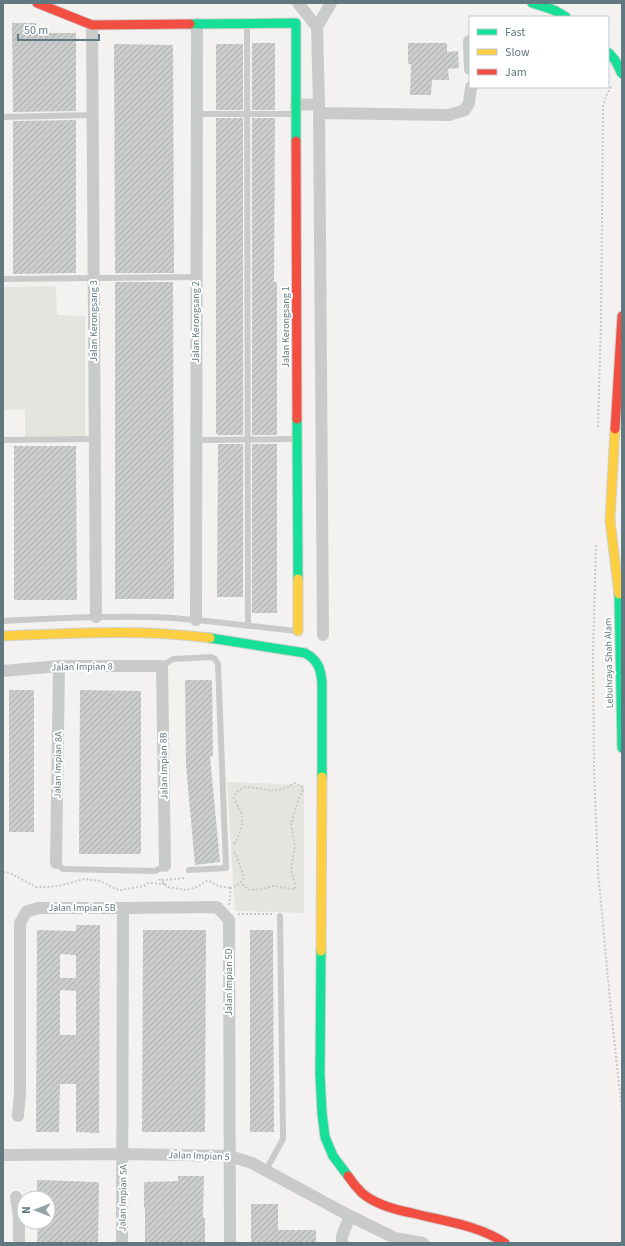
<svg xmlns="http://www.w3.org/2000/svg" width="625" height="1246" font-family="'Source Sans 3',sans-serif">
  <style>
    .green { fill: #e3e5de }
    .building { fill: url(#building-hatch); fill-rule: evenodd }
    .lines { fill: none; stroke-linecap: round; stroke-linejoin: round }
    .fast-casing { stroke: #cfd0d0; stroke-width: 11 }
    .slow-casing { stroke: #cfd0d0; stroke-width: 11 }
    .jam-casing { stroke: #cfd0d0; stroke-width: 11 }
    .path { stroke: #c8c8c8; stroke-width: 2; stroke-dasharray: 2 2; stroke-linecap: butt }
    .lane { stroke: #c9cbcb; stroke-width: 6 }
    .street { stroke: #c9cbcb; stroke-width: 12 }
    .fast { stroke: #16e098; stroke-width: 9 }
    .slow { stroke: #ffcf43; stroke-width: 9 }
    .jam { stroke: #f24e42; stroke-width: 9 }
    .fast-bridge-casing { stroke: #cfcfcf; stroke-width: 11; stroke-linecap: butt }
    .fast-bridge { stroke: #16e098; stroke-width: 9 }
    .labels { text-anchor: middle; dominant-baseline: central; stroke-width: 4; stroke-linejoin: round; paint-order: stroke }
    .street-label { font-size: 10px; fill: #627881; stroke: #fff }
  </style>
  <defs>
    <pattern id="building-hatch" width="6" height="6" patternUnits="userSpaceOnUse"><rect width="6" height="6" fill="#cbcdcd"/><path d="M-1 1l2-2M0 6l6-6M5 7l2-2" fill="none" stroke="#a8abac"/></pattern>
  </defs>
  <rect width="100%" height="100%" fill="#f3f2f0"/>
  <path class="green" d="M56,286L57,315L85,316V437H25V410H3V287Z
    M227,782L304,785V913L235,911Z"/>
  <path class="building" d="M12,23H36V33H76V111L13,112Z
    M252,43H275V110H252Z
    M408,43H447V52L458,51L459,68L448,69L449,80H432L431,95H410L411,64H408Z
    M114,44L173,45L174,273H115V272Z
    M216,44H243V110H216Z
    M216,118H243V435H218V434H216Z
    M252,118H275L274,282H277V435H252Z
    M76,120V273L13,274V121Z
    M115,282H173L174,599H115Z
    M218,444H243V597H217Z
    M252,444H277V613H252Z
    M14,446H76L77,600H14Z
    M185,680H212L213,756H210L220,862L195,865L186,765Z
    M9,690H34V832H9Z
    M80,690L141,691V854H79Z
    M76,925H100L99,1133L76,1132V1084H60L59,1132H36L37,930L76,931ZM60,954L76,955V978H60ZM60,990L76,991V1035H60Z
    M143,930H206L205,1132H142Z
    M250,930H273L274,1132H250Z
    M178,1176H204L203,1218H205V1243H145V1208H144V1182L178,1181Z
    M37,1180L99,1182L98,1243H37L38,1222H48V1198H37Z
    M251,1204H278V1230H316V1243H251Z"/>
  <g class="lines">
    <defs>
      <path id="fast" d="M532,3L554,10L566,17
        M190,24L296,23V141
        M297,419L298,579
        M622,580L619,594L622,748
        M210,638L305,653C318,660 321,669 322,683V777
        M321,951L320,1074L322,1113L325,1137L333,1156L348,1176"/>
      <path id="slow" d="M615,429L610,520L619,594
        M298,579V631
        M3,636C72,633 141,629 210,638
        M321,951L322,777"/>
      <path id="jam" d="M37,3L92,25L190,24
        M296,141L297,419
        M615,429L622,316
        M348,1176C352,1182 357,1188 362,1193C375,1204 396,1210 412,1213C443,1221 478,1225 505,1243"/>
    </defs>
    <use href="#fast" class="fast-casing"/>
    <use href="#slow" class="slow-casing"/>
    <use href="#jam" class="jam-casing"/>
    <path class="path" d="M598,427L601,322L603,107L606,96L612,85
      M596,545L593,653L594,769L598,871L611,1011L622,1111
      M234,844C239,835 245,823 241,813C239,808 236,803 234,798C235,792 241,789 246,787C266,788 275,796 295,783L301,786L303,790L298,801L291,824L295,846L291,870L295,884V889H291L276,886H272L263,889L252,890L248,889L241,883
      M3,872L10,873L36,887H47L59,886L84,879L100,881L116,889L121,890L144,886L148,883L165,884
      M159,879L168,887L186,890L197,887L206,881L212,882L218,886L231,888
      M162,880L186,878
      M229,905L231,888C237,886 242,883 244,877L237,857L234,852
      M238,914H272"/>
    <path class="lane" d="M247,24L248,626
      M197,114H295
      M3,117L93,115
      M3,279L196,277
      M3,440L95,439
      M196,440L296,439
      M3,621C53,618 103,616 153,617C201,619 248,626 296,631
      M162,666L173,659L211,657L215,659L218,664L226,868L189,870
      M56,863L63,869L155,871L165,866
      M266,1170L283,1139V1134L280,916"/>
    <path class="street" d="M298,3L317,27
      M92,25L96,617
      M469,41L470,69
      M296,105L319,104
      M319,113L449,115L465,110L469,103L471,87
      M196,620L197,24
      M323,635L319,104L317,27L331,3
      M3,671L59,666H162L165,866
      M56,863L59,666
      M123,908L217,907L229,920L230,1243
      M18,1116L20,1093V923L26,912L38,908H123L122,1243
      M3,1155L123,1154L230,1156L252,1163L350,1216L395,1238L423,1243
      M16,1197L19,1217V1243
      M342,1243V1236L350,1216"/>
    <use href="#fast" class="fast"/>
    <use href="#slow" class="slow"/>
    <use href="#jam" class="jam"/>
    <defs>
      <path id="fast-bridge" d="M608,52L615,60L622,74"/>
    </defs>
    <use href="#fast-bridge" class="fast-bridge-casing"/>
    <use href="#fast-bridge" class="fast-bridge"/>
  </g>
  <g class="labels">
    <g class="street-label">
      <text transform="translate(94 321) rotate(-90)">Jalan Kerongsang 3</text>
      <text transform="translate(196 322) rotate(-90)">Jalan Kerongsang 2</text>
      <text transform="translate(286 327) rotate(-90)">Jalan Kerongsang 1</text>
      <text transform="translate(609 663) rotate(-91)">Lebuhraya Shah Alam</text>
      <text transform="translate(82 667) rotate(-1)">Jalan Impian 8</text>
      <text transform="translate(58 765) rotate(-89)">Jalan Impian 8A</text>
      <text transform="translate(164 766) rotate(-91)">Jalan Impian 8B</text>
      <text x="82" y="908">Jalan Impian 5B</text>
      <text transform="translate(229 982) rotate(-90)">Jalan Impian 5D</text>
      <text transform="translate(199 1156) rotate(2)">Jalan Impian 5</text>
      <text transform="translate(123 1198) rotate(-89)">Jalan Impian 5A</text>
    </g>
  </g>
  <rect width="625" height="1246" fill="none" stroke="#627881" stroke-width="8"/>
  <rect x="469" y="16" width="140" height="72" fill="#ffffff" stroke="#c0c9cd"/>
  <rect x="477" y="29" width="20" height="6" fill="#16e098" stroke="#c0c9cd"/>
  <text x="505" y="36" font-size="12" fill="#627881">Fast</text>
  <rect x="477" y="49" width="20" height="6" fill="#ffcf43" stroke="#c0c9cd"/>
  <text x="505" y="56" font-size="12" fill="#627881">Slow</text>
  <rect x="477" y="69" width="20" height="6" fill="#f24e42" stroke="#c0c9cd"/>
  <text x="505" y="76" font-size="12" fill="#627881">Jam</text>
  <g transform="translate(36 1210) rotate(270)"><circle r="19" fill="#ffffff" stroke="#c0c9cd"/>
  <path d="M0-3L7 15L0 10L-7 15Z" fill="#95a3a8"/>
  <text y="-6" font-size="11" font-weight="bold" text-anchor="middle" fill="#627881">N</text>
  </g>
  <path d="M18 34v6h81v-6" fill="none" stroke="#627881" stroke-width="2"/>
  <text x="24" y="34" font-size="12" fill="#627881" stroke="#ffffff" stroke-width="3" paint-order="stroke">50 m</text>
</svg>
